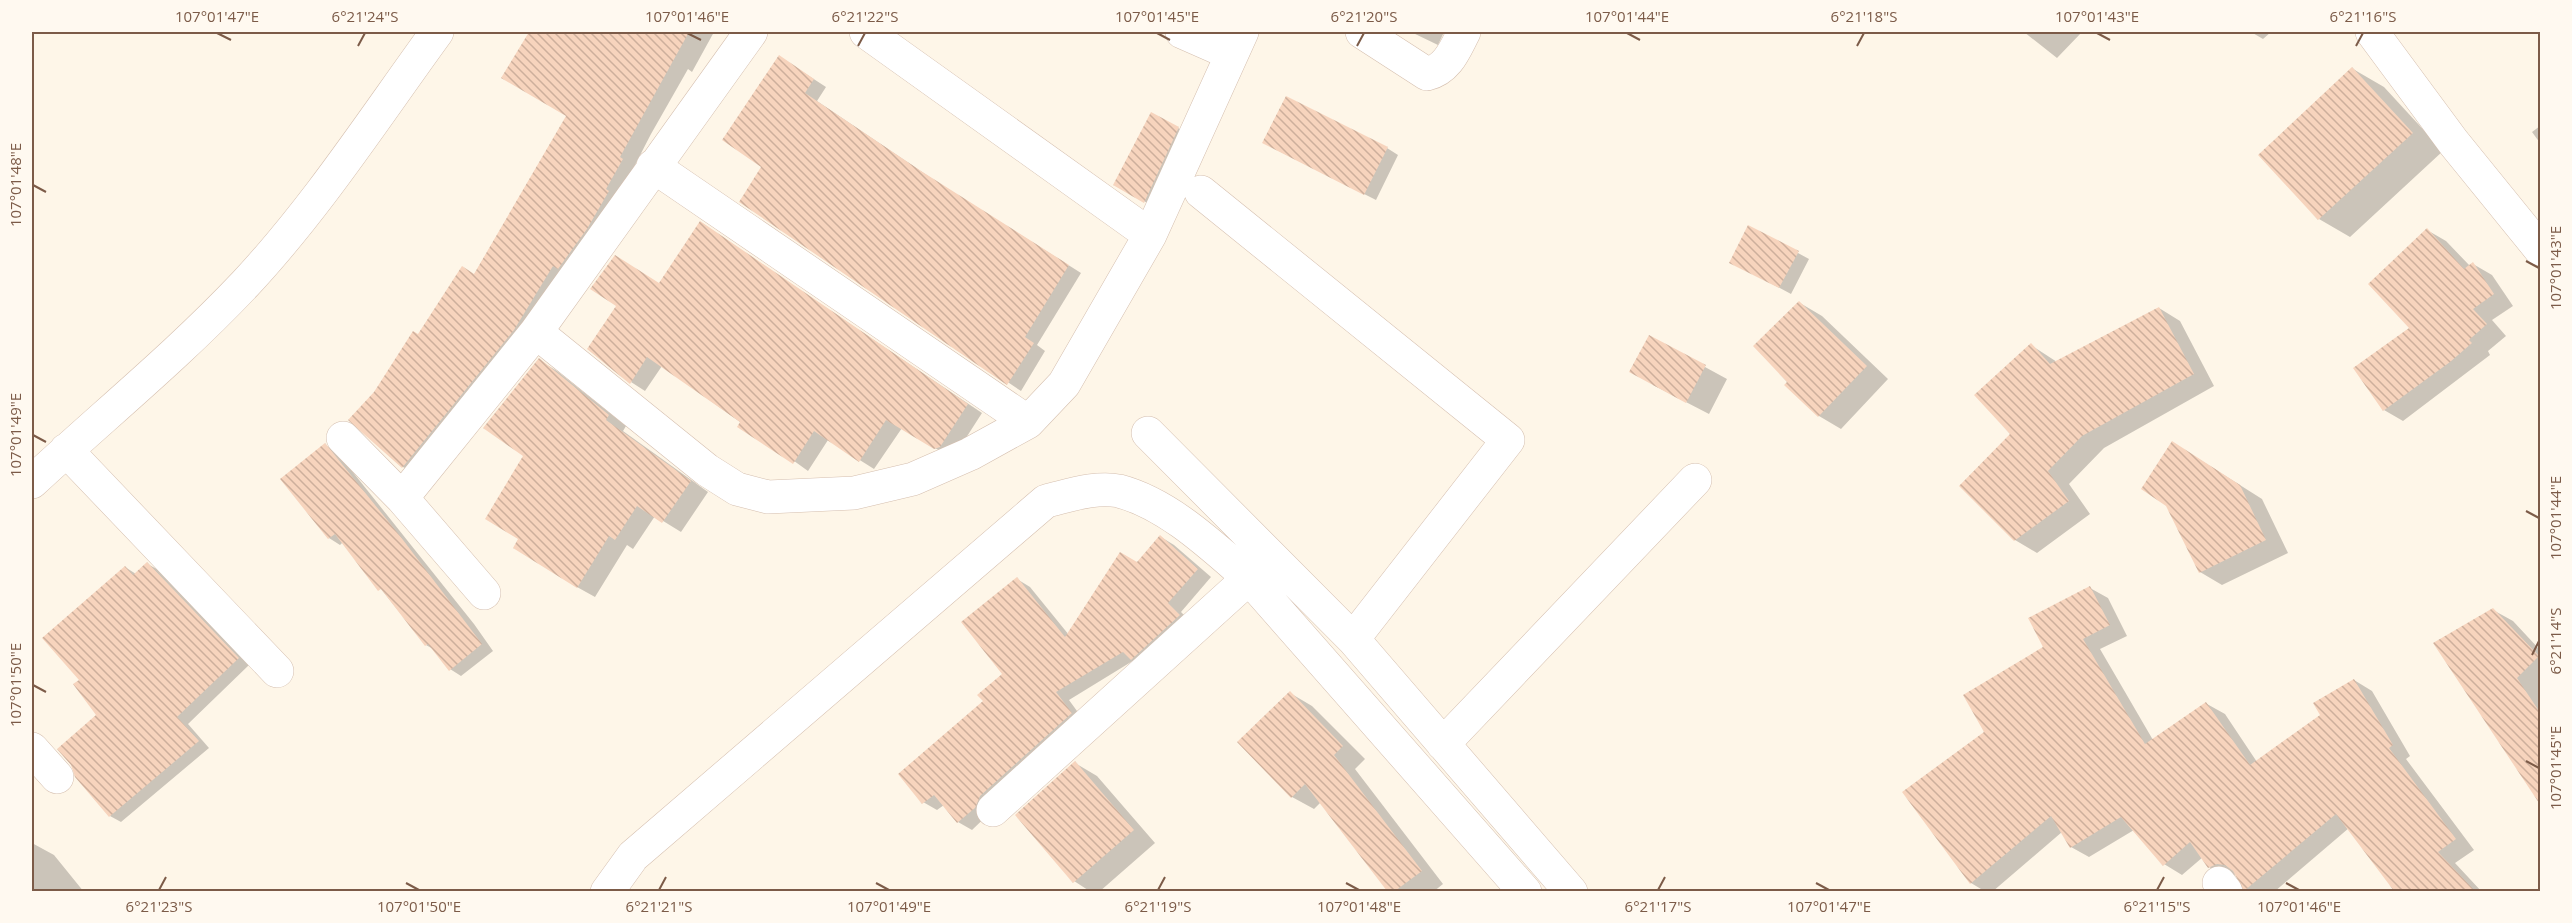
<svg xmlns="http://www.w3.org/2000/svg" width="2572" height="923" font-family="'Open Sans',sans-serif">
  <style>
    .shadow { fill: #0003 }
    .building { fill: url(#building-back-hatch) }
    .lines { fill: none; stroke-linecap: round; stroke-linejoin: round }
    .minor-casing { stroke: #d5bfaf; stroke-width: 34 }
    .minor { stroke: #fff; stroke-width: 33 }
    .ticks { fill: none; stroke: #7c5b48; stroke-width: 2 }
    .neatline { fill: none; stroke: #7c5b48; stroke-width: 2 }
    .ticks-label { font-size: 15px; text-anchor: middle; fill: #7c5b48 }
  </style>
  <defs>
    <pattern id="building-back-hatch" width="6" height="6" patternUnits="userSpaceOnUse" patternTransform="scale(1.5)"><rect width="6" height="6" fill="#f7d4bd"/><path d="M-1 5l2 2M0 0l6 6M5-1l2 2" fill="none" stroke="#cdaf9c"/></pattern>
  </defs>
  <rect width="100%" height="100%" fill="#fef6e8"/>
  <path class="shadow" d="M530,32H714L692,72L688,69L651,134L634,167L637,169L418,475L403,467L350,420L376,392L418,336L474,275L568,115L503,78Z
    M1411,32H1444L1438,45Z
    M2024,32H2082L2057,58Z
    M2251,32H2271L2263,39Z
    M780,57L826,87L817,101L934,180L1081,273L1037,345L1045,351L1021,391L741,202L763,166Z
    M2353,69L2384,87L2443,151L2350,237L2319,219Z
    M2540,126V143L2532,132Z
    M1178,128L1200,141L1167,214L1115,185Z
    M1387,148L1398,155L1376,200L1275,149Z
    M700,223L982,413L955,455L950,457L902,428L874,469L828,440L808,471L662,366L645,391L631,382L660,285Z
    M2427,230L2446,241L2470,266L2473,264L2492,275L2513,306L2492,320L2506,336L2488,351L2490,355L2403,421L2384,410L2411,328Z
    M1798,253L1809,259L1791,294L1742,268Z
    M1800,303L1822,316L1888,379L1841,429L1819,416L1786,385L1790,382Z
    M2159,308L2180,321L2214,386L2104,448L2069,484L2090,514L2037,553L2015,540L1961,486L2012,434L2031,345L2057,362Z
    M539,360L557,371L626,426L623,431L708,492L681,532L655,516L633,549L627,545L595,597L577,587L521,539L525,455Z
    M1705,367L1727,379L1709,414L1653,385Z
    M325,445L336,451L474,624L493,651L461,676L450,669L433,649L426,645L343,542L340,545L329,538Z
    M2194,456L2262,499L2288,553L2222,585L2200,572Z
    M1161,537L1174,545L1211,577L1181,612L1193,624L1069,700L1085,722L972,830L958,822L944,805L937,810L923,802L1004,675L1017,579L1030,587L1069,635Z
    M147,564L159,570L249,665L188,724L209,748L121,822L110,816L98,715L81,680L125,567L136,574Z
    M2090,588L2108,598L2127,636L2100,649L2153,740L2207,704L2225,714L2257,762L2322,716L2354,680L2372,691L2410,756L2406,759L2474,850L2455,863L2482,892H2426L2423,888L2417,892H2401L2392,886L2349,828L2274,892H2249L2237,874L2228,877L2209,867L2203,857L2182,875L2164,864L2134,830L2089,857L2071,847L2062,832L1992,892H1986L1971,883L1986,733L2045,648Z
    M2493,610L2513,621L2540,650V800Z
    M1290,693L1312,706L1365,759L1355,769L1443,884L1433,892H1389L1321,802L1314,809L1292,797Z
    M1075,763L1097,776L1155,843L1099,892H1091L1074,881Z
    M32,843L54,855L84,892H32Z"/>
  <path class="building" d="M529,32H689L620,157L623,159L606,189L609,191L587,229L558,269L553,266L514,330L402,468L348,420L374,392L413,331L418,334L462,266L474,274L566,116L501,78Z
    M779,55L814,79L805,93L921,171L1069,265L1025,337L1034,343L1007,385L739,202L761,167L722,140Z
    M2352,67L2413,133L2318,220L2258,155Z
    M1286,96L1388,147L1364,195L1262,143Z
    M1151,112L1179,127L1144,203L1113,185Z
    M700,221L968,404L940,447L934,449L886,420L859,462L814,431L793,464L737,427L740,422L647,357L630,384L587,349L616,306L590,289L615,255L659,283Z
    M1748,225L1799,251L1779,288L1729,263Z
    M2427,228L2464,269L2473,262L2494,294L2473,309L2487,324L2469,340L2472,343L2450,362L2383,411L2353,368L2409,328L2368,284Z
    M1799,301L1867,366L1818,417L1784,385L1787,382L1753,346Z
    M2159,307L2194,374L2082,436L2048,471L2069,501L2014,541L1959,486L2010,434L1974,395L2031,343L2050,364Z
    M1649,335L1706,365L1686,403L1629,372Z
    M539,358L609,415L606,420L691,481L662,523L637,506L615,540L609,536L577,588L513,548L518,539L485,519L523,456L483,428Z
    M2172,441L2240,485L2266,540L2199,573L2166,506L2141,489Z
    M325,443L400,536L482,644L449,671L428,644L425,646L381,589L378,591L335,534L328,539L280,479Z
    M1160,535L1198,569L1168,603L1180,615L1131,660L1123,652L1056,692L1072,713L980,796L975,808L957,823L934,795L922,804L898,774L983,701L977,695L1002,674L961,622L1017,577L1065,637L1120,552L1137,562Z
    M147,562L239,658L177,717L199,741L109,817L75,777L71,765L57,749L96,715L73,684L79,680L42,638L125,566L133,575Z
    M2090,586L2110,625L2083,639L2145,744L2206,702L2250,765L2320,715L2313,703L2354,679L2393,745L2389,748L2456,839L2438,852L2475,891H2394L2336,814L2244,891L2233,871L2225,865L2217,864L2208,868L2190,842L2163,866L2121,817L2070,848L2051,816L1970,884L1902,792L1984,732L1963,695L2043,647L2028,618Z
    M2493,608L2539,656L2517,678L2541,714V806L2433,643Z
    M1290,691L1343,746L1334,755L1422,871L1395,891H1387L1305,784L1291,798L1237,742Z
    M1075,761L1134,830L1073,883L1015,815Z"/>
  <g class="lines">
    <defs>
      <path id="minor" d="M866,32L1150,235
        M1182,32L1232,54
        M1362,32L1427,74C1448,69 1455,49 1464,32
        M2372,32L2454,143L2540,249
        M653,166L1028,422
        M1201,192L1508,440L1353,639
        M536,332L707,470L737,489L768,497L854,493L913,479L970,454L1028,422L1064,384L1150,235L1242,32
        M1148,433L1353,639L1571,892
        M343,438L402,498L484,593
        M66,450L277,671
        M32,482C103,416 178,355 245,284C317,207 375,117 437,32
        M402,498L536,332L751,32
        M1443,744L1695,480
        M32,749L57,777
        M993,810L1249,578
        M2219,883L2226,892
        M607,892L633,856L1046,501C1068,496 1096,486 1119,491C1168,504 1211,545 1249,578L1525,892"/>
    </defs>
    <use href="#minor" class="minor-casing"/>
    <use href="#minor" class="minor"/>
  </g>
  <path class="ticks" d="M217,33L231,40M687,33L701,40M1157,33L1170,40M1627,33L1640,40M2097,33L2110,40M358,46L365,33M858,46L865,33M1357,46L1364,33M1857,46L1864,33M2356,46L2363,33M33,185L46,192M2526,261L2539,268M33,435L46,442M2526,511L2539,518M2532,655L2539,641M33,685L46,692M2526,761L2539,768M406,883L419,890M876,883L889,890M1346,883L1359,890M1816,883L1829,890M2286,883L2299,890M159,890L166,877M659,890L666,877M1158,890L1165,877M1658,890L1665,877M2157,890L2164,877"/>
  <rect width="2572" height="923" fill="none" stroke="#fff9f0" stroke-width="66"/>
  <rect x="33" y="33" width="2506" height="857" class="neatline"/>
  <g class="ticks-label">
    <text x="217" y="22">107°01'47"E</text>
    <text x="365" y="22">6°21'24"S</text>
    <text x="687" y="22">107°01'46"E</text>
    <text x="865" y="22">6°21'22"S</text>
    <text x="1157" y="22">107°01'45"E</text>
    <text x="1364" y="22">6°21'20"S</text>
    <text x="1627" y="22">107°01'44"E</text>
    <text x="1864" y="22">6°21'18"S</text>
    <text x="2097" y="22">107°01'43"E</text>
    <text x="2363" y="22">6°21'16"S</text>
    <text transform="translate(16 185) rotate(-90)" y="5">107°01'48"E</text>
    <text transform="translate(2556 268) rotate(-90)" y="5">107°01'43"E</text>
    <text transform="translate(16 435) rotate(-90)" y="5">107°01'49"E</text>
    <text transform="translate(2556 518) rotate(-90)" y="5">107°01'44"E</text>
    <text transform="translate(2556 641) rotate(-90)" y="5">6°21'14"S</text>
    <text transform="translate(16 685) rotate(-90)" y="5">107°01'50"E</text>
    <text transform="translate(2556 768) rotate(-90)" y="5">107°01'45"E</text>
    <text x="159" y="912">6°21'23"S</text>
    <text x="419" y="912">107°01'50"E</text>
    <text x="659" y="912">6°21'21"S</text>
    <text x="889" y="912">107°01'49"E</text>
    <text x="1158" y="912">6°21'19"S</text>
    <text x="1359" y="912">107°01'48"E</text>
    <text x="1658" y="912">6°21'17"S</text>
    <text x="1829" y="912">107°01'47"E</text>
    <text x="2157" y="912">6°21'15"S</text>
    <text x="2299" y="912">107°01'46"E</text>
  </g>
</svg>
